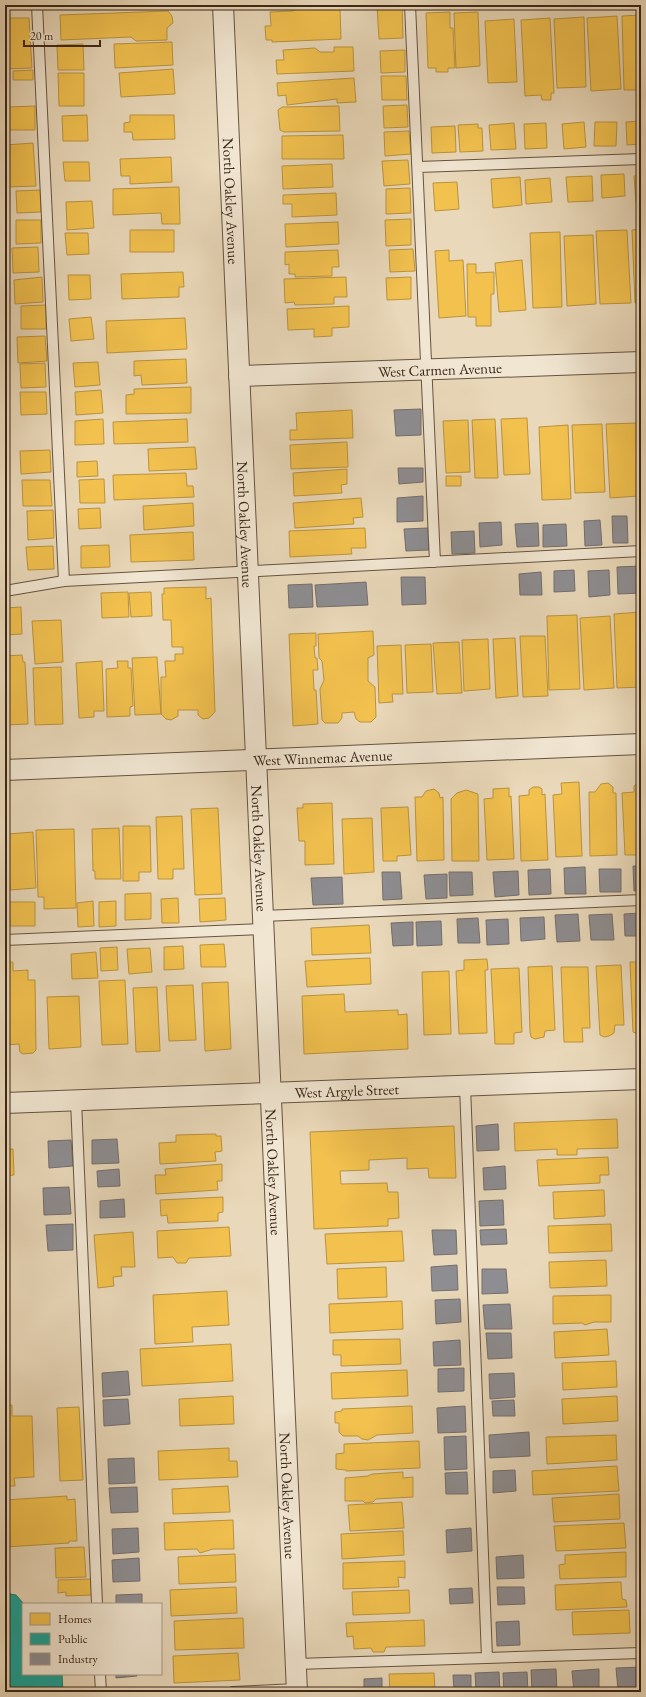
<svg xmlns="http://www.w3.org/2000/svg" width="646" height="1697" font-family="'EB Garamond',serif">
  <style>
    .homes { fill: #f2c14e; stroke: #bb933e }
    .public { fill: #17a398; stroke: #227e72 }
    .industry { fill: #8d8d92; stroke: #746e6e }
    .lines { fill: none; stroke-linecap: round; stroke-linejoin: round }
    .lane-casing { stroke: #665341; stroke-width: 12 }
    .street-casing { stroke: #665341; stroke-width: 22 }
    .lane { stroke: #f1e6d2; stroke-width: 10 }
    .street { stroke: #f1e6d2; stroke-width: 20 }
    .labels { text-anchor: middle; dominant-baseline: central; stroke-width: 4; stroke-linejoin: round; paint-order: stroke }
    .street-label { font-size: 15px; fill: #3b2719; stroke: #f1e6d2 }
  </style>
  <rect width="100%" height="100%" fill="#e9d8b9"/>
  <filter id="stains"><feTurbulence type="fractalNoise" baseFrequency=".005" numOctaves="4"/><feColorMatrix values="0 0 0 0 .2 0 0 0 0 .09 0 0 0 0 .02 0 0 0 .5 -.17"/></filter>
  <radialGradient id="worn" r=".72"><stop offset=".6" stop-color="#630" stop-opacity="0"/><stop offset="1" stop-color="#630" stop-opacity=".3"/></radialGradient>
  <path class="homes" d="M402,5L403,38L379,39L377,6Z
    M305,6L309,9L340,8L341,39L272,42V40H266L265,26H271L270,12L293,11L295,7Z
    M168,11L172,16L173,23L167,28V40L136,41L131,37L61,40L60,15Z
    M450,12V28H453L455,68H448V72H436V68H428L426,13Z
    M478,12L480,66L456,68L454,13Z
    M641,15V90H624L622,16Z
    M617,16L621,89L591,91L587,18Z
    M584,17L586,87L557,88L554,19Z
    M6,18H29L32,68L5,69V62H8Z
    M550,18L554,93H551V100H542L541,95L525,96L521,20Z
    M514,19L517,82L488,83L485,21Z
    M172,42L173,65L115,68L114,44Z
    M83,44L84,70H58L57,45Z
    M334,47H353L354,71L277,74L276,60H284L283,50L315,48L320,52H334Z
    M405,50V72L381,73L380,51Z
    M173,69L175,94L121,97L119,73Z
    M33,70V80H13V71Z
    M58,73H84V106H59Z
    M381,76H406L407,100H382Z
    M354,78L356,102L337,103V99L287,105L286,95L278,96L277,83Z
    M407,105L408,127L384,128L383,106Z
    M35,106V130H9L8,107Z
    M339,106L340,131L284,132L280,130L278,110L282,107Z
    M87,115L88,141H63L62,116Z
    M130,115H174L175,139L133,140L132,132H124V123L130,122Z
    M641,121V144L627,145L626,122Z
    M584,122L586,147L564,149L562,124Z
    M595,122H617L616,146H594Z
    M514,123L516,149L491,150L489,125Z
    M546,123L547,148L525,149L524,124Z
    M478,124V128H482L483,151L460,152L458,125Z
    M455,126L456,152L432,153L431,127Z
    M409,131L411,154L385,156L384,132Z
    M343,135L344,159H282V136Z
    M33,143L36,186L7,187L5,145Z
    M171,157L172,182L130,184V176H121L120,159Z
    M408,160L410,184L384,186L382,161Z
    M63,162H89L90,181H65Z
    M332,164L333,187L283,189L282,166Z
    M624,174L625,196L602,198L601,175Z
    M641,175V202H636L634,176Z
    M592,176L593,201L568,202L566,177Z
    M520,177L522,205L493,208L491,179Z
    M550,178L552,202L526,204L525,180Z
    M457,182L459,209L435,211L433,183Z
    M179,187L180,224H162L161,213L113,215V189Z
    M410,188L411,213L386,214V189Z
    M40,190L41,212L17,213L16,191Z
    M336,193L337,215L292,217V204H283V195Z
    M92,201L94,228L67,230L66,202Z
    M411,219V245L386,246L385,220Z
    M16,220H41V243L16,244Z
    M338,222L339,244L286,247L285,224Z
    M641,229V303H635L632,230Z
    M130,230H174V252H130Z
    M627,230L631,303L600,304L596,231Z
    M560,232L562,307L533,308L530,233Z
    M65,233H88L89,254L67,255Z
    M593,235L596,304L567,306L564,236Z
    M38,247L39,272L13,273L12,248Z
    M413,249L415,271L390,272L389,250Z
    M338,250L339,267H332V276L295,277V274H289V264L285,265V252Z
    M449,250V261L463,260L466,316L439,318L435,251Z
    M522,260L526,310L499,312L495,263Z
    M467,264H476V273L494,272V294H491V326H476V317H468Z
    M183,272L184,287H179V297L122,299L121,274Z
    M68,275H90L91,299L69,300Z
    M42,277L43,302L15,304L14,280Z
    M346,277L347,297H334V304L295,305L294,302L285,303L284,279Z
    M411,277V299L387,300L386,278Z
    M46,305V329H21V306Z
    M349,306V327L332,328V336L314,337V329L288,330L287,309Z
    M91,317L94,339L71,341L69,319Z
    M185,318L187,349L107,353L106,321Z
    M45,336L47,361L18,363L17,337Z
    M186,359L187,383L142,385L141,375L134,376V361Z
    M98,362L100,385L75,387L73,363Z
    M45,363L46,387L21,388L20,364Z
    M191,387V413L126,414V395L134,394V389Z
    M101,390L103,413L76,415L75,392Z
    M20,392H46L47,414L21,415Z
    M352,410L353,438L290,440V430H297L296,413Z
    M527,418L530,474L504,475L501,419Z
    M103,419L104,444L75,445V421Z
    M187,419L188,442L114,444L113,422Z
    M495,419L498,478H475L472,420Z
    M468,420L470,472L446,473L443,421Z
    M637,423L639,496L610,498L606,424Z
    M602,424L605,492L575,493L572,425Z
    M568,425L571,499L542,500L539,427Z
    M347,442L348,467L291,469L290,445Z
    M195,447L197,469L149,471L148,449Z
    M50,450L51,472L21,474L20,451Z
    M97,461L98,476L77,477V462Z
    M347,469V484L341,485L342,493L294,496L293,473Z
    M186,473L187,486H193L194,497L114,500L113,475Z
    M446,476H461V486H446Z
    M104,479L105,503H80L79,480Z
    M22,480H50L52,506H23Z
    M361,498L363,517L353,518L354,524L295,528L293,503Z
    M193,503L194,526L144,530L143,506Z
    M100,508L101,528L79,529L78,509Z
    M53,510L54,538L28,540L27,511Z
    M365,528L366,548H351L352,554L290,557L289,531Z
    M193,532L194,560L131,562L130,535Z
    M109,545L110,567L81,568V546Z
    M53,546L54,569L28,570L26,547Z
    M206,587V599L211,598L215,712L209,718L203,719L198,715V710H178V716L171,720L166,719L161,714V677H166L165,661H175V654H183V647H172L171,620H163L162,594H164V588Z
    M128,592L129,617L102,618L101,593Z
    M151,592L152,616L131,617L129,593Z
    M21,607L22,634L5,635V608Z
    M641,612V687L617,688L614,614Z
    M577,615L580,689L549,690L547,616Z
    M610,616L614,688L584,690L580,618Z
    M61,620L63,662L35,664L32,621Z
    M373,631L374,655L368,658V681L375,687L376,717L371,722H360L356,719L354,712L342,713V718L338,723H325L322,720L320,689L324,680L322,661L319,658L318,634Z
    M316,633V646H314L315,658H317L318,670H313L314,690H316L318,724L293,726L289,634Z
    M520,636H545L548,696L523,697Z
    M515,638L518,696L496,698L493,639Z
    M488,639L490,689L464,691L462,640Z
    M459,642L462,693L437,694L433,643Z
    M431,644L433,692L407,693L405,645Z
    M401,645L403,694H392L393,702L379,703L377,646Z
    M22,655L23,662H25L28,724L5,725V656Z
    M157,657L161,714L135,715L132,658Z
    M102,661L104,711H94V717L79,718L76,663Z
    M117,661H128V668H131L133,706L130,707V716L107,717L106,669L118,668Z
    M61,667L63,724L35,725L33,668Z
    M579,782L582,856L556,857L553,795L562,794L561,783Z
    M639,782H641V855H625L622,793L634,792V786Z
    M608,783L613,787V793H616L617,855L590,856L589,792H595L601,784Z
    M533,787H539L542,789V795L545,794L548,860L521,861L519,796L529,795V790Z
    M509,788V797L511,796L514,859L487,860L484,799L493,798V789Z
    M434,789L439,793L440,798L443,797L444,860L417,861L415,797H422L426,791Z
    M466,790L478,794L479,861H452L451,799L457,793Z
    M332,803L334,864L305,865V841H299L297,808H303V804Z
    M408,807L411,855L397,856V861H383L381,808Z
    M218,808L222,894L195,895L191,809Z
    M182,816L184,869H173V879H158L156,817Z
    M372,818L374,872L344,874L342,819Z
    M123,826H150L151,872H139V881H123Z
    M119,828L121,879H95V871H93L92,829Z
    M74,829L76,908L44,909V897H38L36,830Z
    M33,832L36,888L10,890L8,834Z
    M5,845L7,891H5Z
    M151,893V919L125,920V894Z
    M178,898L179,923H162L161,899Z
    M225,898L226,920L200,922L199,899Z
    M93,901L94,926L78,927L77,903Z
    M116,901V926L99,927V902Z
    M9,902H35V926H10Z
    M369,925L371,953L312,955L311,928Z
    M224,944L226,967H201L200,945Z
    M183,946L184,969L164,970V947Z
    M117,947L118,970L101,971L100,948Z
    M150,948L152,972L129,974L127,949Z
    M96,952L98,978L72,979L71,954Z
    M370,958L371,984L307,987L305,961Z
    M487,959L488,970H485L487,1033L459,1034L456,971L464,970V960Z
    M6,962H13V971L28,970V980H35L36,1050L33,1053L23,1054L20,1052L19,1044L6,1045L5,1053Z
    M630,962H641V1035L633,1032Z
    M621,965L624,1025H615L614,1033L609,1036L604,1037L600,1035L596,966Z
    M552,966L555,1030L545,1031L544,1037L535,1039L531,1037L530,1032L528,967Z
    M561,967H588L590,1028H582L583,1042H564Z
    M519,968L522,1032L514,1033V1044H495L491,969Z
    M449,971L451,1034L424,1035L422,972Z
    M125,980L128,1044L102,1045L99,981Z
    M228,982L231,1049L205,1051L202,983Z
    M193,985L196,1040L169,1041L166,986Z
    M157,987L160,1051L136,1052L133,988Z
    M344,994L345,1012L398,1010V1015L407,1014L408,1049L304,1054L302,996Z
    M79,996L81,1047L49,1049L47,997Z
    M617,1119L618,1148L577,1149V1155H557V1149L515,1151L514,1123Z
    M454,1126L456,1178H429L428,1168L407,1169V1158L369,1160V1170L340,1171L341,1184L387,1183L388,1192H398L399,1218L388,1219V1226L314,1229L310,1132Z
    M216,1134V1136H221L222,1151L215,1152L216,1161L160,1164L159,1143L176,1142V1135Z
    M5,1149H13L14,1175L5,1176Z
    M608,1157L609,1175H600V1183L539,1186L537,1160Z
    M222,1164V1181H217L218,1190L156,1194L155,1175H166L165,1169Z
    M604,1190L605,1216L554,1219L553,1192Z
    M223,1197V1212L218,1213V1221L168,1223L167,1215L161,1216L160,1200Z
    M611,1224L612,1251L549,1253L548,1226Z
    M229,1227L231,1256L189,1258L186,1263H177L173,1257L158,1258L157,1231Z
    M402,1231L404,1261L327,1264L325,1234Z
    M133,1232L135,1267H121L122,1276L113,1277L114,1286L98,1288L94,1235Z
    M606,1260L607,1286L550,1288L549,1262Z
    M386,1267L387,1297L338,1299L337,1269Z
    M227,1291L229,1325L192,1327L193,1342L155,1344L153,1295Z
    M611,1295V1322H594L585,1325L582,1323L553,1324V1296Z
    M402,1301L403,1329L330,1333L329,1304Z
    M607,1329L609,1355L555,1358L554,1332Z
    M400,1339L401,1364L341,1366V1355H333V1340Z
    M231,1344L233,1381L142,1386L140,1349Z
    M616,1361L617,1387L563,1390L562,1363Z
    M407,1370L408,1396L332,1399L331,1373Z
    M233,1396L234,1424L180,1426L179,1399Z
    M617,1396L618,1421L563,1424L562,1399Z
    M12,1405V1416H32L34,1477L14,1478L15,1486H5V1406Z
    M412,1406L413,1433L377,1435L368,1440L362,1439L358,1436H343L339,1432V1423H335V1412L342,1411V1409Z
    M79,1407L83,1480L60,1481L57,1408Z
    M616,1435L617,1460L547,1464L546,1437Z
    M419,1441L420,1468L346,1471V1470L336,1469V1454L344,1453V1444Z
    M229,1448V1461H237L238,1477L159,1480L158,1451Z
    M617,1466L619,1491L533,1495L532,1471Z
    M403,1472V1478L413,1477V1497L376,1499L373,1502L365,1503L363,1501H345V1478L368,1476L372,1474Z
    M228,1486L230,1512L173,1514L172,1489Z
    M619,1494L620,1519L554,1522L552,1498Z
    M67,1496V1500L75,1499L77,1541H69V1543L5,1547V1500Z
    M402,1502L404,1528L350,1531L348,1505Z
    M233,1520L234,1549H213L200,1553L197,1549L165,1550L164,1523Z
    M624,1523L626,1548L556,1551L554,1526Z
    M403,1531L404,1555L342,1559L341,1534Z
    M84,1547L86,1577L56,1578L55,1548Z
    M626,1552V1577L560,1579L559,1565L565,1564V1555Z
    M235,1554L236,1582L179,1584L178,1557Z
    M405,1561V1578L398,1577L399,1587L343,1589V1563Z
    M92,1579V1595L66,1596V1592L58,1593V1580Z
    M621,1582L622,1599L626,1600L627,1607L556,1610L555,1585Z
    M236,1587L237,1613L171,1616L170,1590Z
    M409,1590L410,1613L353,1615L352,1592Z
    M629,1610L630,1633L573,1635L572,1612Z
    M243,1618L244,1648L175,1650L174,1621Z
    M424,1620L425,1646L386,1647L384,1652H373L371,1648L354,1649L353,1636L347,1637L346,1623Z
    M238,1653L240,1680L174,1683L173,1656Z
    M434,1673L435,1690L444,1689L445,1692H390L389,1674Z"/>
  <path class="public" d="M5,1593L16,1595L24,1604L23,1674H62L63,1692H5Z"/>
  <path class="industry" d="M421,409V435L396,436L394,410Z
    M398,468H423V482L399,484Z
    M423,496V521L397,522V498Z
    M612,516H627L628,543H613Z
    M600,520L602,545L585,546L584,521Z
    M501,522L502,545L480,547L479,523Z
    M538,523L539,546L517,547L515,524Z
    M566,524L567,546L543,547V525Z
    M428,528L429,550L406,551L404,529Z
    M474,531L475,553L452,554L451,532Z
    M641,566V593L618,594L617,567Z
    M574,570L575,591L554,592V571Z
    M609,570L610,595L589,597L588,571Z
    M541,572L542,595H520L519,574Z
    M401,577H425L426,604L402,605Z
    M366,582L368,605L317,607L315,585Z
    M312,584L313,607L289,608L288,585Z
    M633,866H641V890L634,891Z
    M585,867L586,894H565L564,868Z
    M550,869L551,894L529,895L528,870Z
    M599,869H621V892H600Z
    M518,871L519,895L495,897L493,872Z
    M382,872H400L402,899L383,900Z
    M449,872H472L473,895L450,896Z
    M447,874V898L426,899L424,875Z
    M342,877L343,904L313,905L311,878Z
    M641,913V936H625L624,914Z
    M578,914L580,941L557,942L555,915Z
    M612,914L614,940H591L589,915Z
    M544,917L545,939L521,941L520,918Z
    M478,918L480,943H458L457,919Z
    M508,919L509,944L487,945L486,920Z
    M441,921L442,945L417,946L416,922Z
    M413,922V945L393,946L391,923Z
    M498,1124L499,1150L477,1151L476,1126Z
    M117,1139L119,1163L92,1164V1140Z
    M71,1140L73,1166L49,1168L48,1141Z
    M505,1166L506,1189L484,1190L483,1168Z
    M119,1169L120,1186L98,1187L97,1171Z
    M69,1187L71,1214L44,1215L43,1188Z
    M124,1199L125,1217L100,1218V1201Z
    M503,1200L504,1225L480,1226L479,1201Z
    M73,1224V1250L48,1251L46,1225Z
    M506,1229L507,1244L481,1245L480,1230Z
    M432,1230H456L457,1254L434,1255Z
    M457,1265L458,1290L432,1291L431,1267Z
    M482,1269H506L508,1293L482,1294Z
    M460,1299L461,1322L436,1324L435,1300Z
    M510,1304L512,1329H485L483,1305Z
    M486,1333H511L512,1358L488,1359Z
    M460,1340L461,1365L434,1366L433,1342Z
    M464,1368V1391L438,1392V1369Z
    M128,1371L130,1395L103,1397L102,1373Z
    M514,1373L515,1397L490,1399L489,1374Z
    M128,1399L130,1424L104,1426L103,1400Z
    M514,1400L515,1416H493L492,1401Z
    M465,1406L466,1432L438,1433L437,1408Z
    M529,1432L530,1456L490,1458L489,1435Z
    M466,1436L467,1469L445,1470L444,1437Z
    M134,1458L135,1483L109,1484L108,1459Z
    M515,1470L516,1491L493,1493V1471Z
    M467,1472L468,1494H446L445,1473Z
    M137,1487L138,1512L111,1513L109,1488Z
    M138,1528L139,1552L113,1554L112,1529Z
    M471,1528L472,1551L447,1553L446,1530Z
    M523,1555L524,1578L497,1579L496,1557Z
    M139,1558L140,1581L113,1582L112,1560Z
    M497,1587H524L525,1604L498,1605Z
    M472,1588L473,1603L450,1604L449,1589Z
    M142,1594V1604H116V1595Z
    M519,1621L520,1645L497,1646L496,1622Z
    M641,1667V1689L618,1690L616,1668Z
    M556,1669L557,1692H532L531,1670Z
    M599,1669V1692H574L572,1671Z
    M499,1672L500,1692H476L475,1673Z
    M527,1672L528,1692H504L503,1673Z
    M116,1674H137V1676L116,1678Z
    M453,1675H471V1692H454Z
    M382,1678V1692H364V1679Z"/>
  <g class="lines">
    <defs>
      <path id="lane" d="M37,5L64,581
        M410,5L435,562
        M418,167L641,159
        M5,591L64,581L641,551
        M263,916L641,900
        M5,940L264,929
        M465,1086L487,1658
        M76,1100L97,1604
        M296,1664L641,1653
        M100,1674L101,1692
        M233,1692L297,1689"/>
      <g id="street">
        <path id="s1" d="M223,5L297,1692"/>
        <path id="s2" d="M239,376L641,362"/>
        <path id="s3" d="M5,770L641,744"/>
        <path id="s4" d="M5,1103L641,1079"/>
      </g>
    </defs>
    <use href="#lane" class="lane-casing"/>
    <use href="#street" class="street-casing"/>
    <use href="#lane" class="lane"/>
    <use href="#street" class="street"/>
  </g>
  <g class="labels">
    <g class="street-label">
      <text stroke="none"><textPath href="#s1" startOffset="196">North Oakley Avenue</textPath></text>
      <text stroke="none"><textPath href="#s2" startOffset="201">West Carmen Avenue</textPath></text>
      <text stroke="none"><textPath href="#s1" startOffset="520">North Oakley Avenue</textPath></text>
      <text stroke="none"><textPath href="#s3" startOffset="318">West Winnemac Avenue</textPath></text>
      <text stroke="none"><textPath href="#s1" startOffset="844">North Oakley Avenue</textPath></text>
      <text stroke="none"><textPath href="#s4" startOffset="342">West Argyle Street</textPath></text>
      <text stroke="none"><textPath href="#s1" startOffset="1168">North Oakley Avenue</textPath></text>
      <text stroke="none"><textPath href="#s1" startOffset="1492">North Oakley Avenue</textPath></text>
    </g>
  </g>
  <rect width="646" height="1697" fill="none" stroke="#e9d8b9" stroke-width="20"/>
  <rect x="6" y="6" width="634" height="1685" fill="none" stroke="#3b2719" stroke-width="2"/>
  <rect x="10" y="10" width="626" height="1677" fill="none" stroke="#3b2719"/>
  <rect x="22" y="1603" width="140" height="72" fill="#f1e6d2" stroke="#a89a88"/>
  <rect x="30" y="1613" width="20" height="12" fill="#f2c14e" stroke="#a89a88"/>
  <text x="58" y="1623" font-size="12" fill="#3b2719">Homes</text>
  <rect x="30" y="1633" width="20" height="12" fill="#17a398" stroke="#a89a88"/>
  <text x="58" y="1643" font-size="12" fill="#3b2719">Public</text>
  <rect x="30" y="1653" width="20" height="12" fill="#8d8d92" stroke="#a89a88"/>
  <text x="58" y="1663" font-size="12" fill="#3b2719">Industry</text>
  <path d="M24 40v6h76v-6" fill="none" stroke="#3b2719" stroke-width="2"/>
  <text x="30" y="40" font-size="12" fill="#3b2719" stroke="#f1e6d2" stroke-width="3" paint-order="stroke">20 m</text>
  <rect width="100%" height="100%" filter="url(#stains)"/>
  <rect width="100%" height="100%" fill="url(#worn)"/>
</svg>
